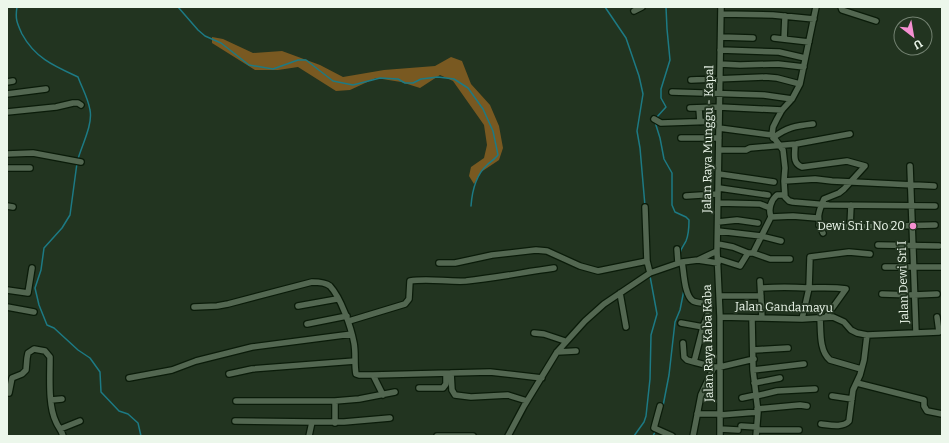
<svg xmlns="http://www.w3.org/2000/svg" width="949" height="443" font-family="Bitter,serif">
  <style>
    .forest { fill: #795921 }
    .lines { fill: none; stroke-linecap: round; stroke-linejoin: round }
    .stream { stroke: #1d7a84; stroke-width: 1.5 }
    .minor-casing { stroke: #0a1b09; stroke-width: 8 }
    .minor { stroke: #536751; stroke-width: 5.5 }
    .poi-dot { fill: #f590d1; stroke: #223420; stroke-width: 1.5 }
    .labels { text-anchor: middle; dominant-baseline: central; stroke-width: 4; stroke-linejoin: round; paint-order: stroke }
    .street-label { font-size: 12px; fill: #ecf7eb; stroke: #223420 }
    .poi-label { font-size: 12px; fill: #ecf7eb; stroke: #223420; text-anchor: end }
  </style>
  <rect width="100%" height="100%" fill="#223420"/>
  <path class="forest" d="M212,37L223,39L253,53L282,51L320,65L343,77L384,70L435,66L451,57L462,61L471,84L490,105L499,126L503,148L499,160L481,172L474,184L469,176L471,167L484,158L487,145L484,125L453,81L440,75L420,88L401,82L376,78L350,90L336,91L298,67L278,70H255L212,43Z"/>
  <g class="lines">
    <path class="stream" d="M17,7C15,19 17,23 22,34C35,58 54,66 78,77C82,88 88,98 90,110C93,124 82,145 78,159
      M178,7L198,30L205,36L221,43L249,65L273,69L298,60H306L333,81L353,85L380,78L398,79L405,83H413L421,79L438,77L454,79L468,88L483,109L493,131L498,155C494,160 491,161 487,165C476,175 472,192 471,206
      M605,7L626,38L639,76L643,94L637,131L640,148L645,206
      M656,118L666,107L661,98V89L670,60L667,29L666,7
      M655,122L660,138L664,159L672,173V205L675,212L686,217L689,220C689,227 689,234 686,241C684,245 681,248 680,253
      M77,163L70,215L62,228L44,248L41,270L35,288L39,305L47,325L54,328L78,350L90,358L100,372L101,392L119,411L128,414L138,423L141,436
      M663,406L669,375L675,322L680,310L684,290
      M634,436L644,422L646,416L650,379L651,335L657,314L650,276
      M653,436L656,430"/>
    <defs>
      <path id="minor" d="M816,7L800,84L792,99L782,110L777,119L773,127L772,135L783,150L785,168L784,181L785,197L789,201L793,202L829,205L935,206
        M841,7L842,10L876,21
        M634,11L642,7
        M721,14L773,15L814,19
        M721,37L753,38
        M774,38L809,42
        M784,39L785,16
        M720,50L779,52L805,58
        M720,64L740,65L778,64L804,67
        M691,80L766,77L777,78L800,84
        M7,82L13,81
        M672,92L764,95L792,99
        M7,94L46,89
        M690,108L719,107L782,110
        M699,108L700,122
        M7,112L56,107L73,103H78L81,105
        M654,119L661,123L719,121
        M719,128L772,135
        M681,138H719
        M773,138C787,127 796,126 813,124
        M795,145C795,154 792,163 802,167L847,161L865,166L844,189L839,193L824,199C818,213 816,217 823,233
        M719,150H746L750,148L796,144L850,134
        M7,154L33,153L81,162
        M910,166L916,333
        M7,168H30
        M719,174L774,182
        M784,181L815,179L832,181L934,186
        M719,188L768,195
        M686,196L718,194
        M718,203L760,204L770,208
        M7,206L13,207
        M645,207L647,261L650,273
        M771,217L793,216L817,218
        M718,222L737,220L758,223
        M819,225L850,227L935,225
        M850,227L851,205
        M718,231L761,236L781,241
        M718,244L733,247L748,253H753L770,259H790
        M878,245L939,246
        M677,249L678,263
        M753,253L771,217C768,209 771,200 777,195H784
        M718,259L740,266L748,253
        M698,260L717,251
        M682,262C684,272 684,295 693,301C697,303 704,303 709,304L710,309L703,327L694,362L714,367
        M439,263H455L492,255L536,250L547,251L580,266L598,271L647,261
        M885,267H942
        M760,281L762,318
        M761,288C777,287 792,287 808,288C821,288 833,287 846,289L826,317
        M7,290L28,293L32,268
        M620,293L626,327
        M882,294L914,295L937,294
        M719,296H761
        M298,306L337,299
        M7,307L34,312
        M194,307L217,306L228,304L312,282C318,282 325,282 330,286C341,298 351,327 354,343C356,353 354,364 356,374L359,375H373
        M720,317L802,319L833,317L844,322L851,330L857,333L867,335L939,332L942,330
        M937,317L939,332
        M752,318L753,370L758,412L756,436
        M820,318C821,331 819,351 830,360L861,369
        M802,319L809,288L810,257L849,252L870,254
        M349,321L405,304L409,299L410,281C428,278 447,282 466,281C495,278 525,272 554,268
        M681,323L703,327
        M307,324L347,316
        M534,333L544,334L565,341
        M683,343L684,357L687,360L694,362
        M753,350L788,348
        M557,352L576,351
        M753,370L804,364
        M451,373L452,390L455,395L471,397L508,395L527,401
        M229,374L252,369L355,361
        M129,378L172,370L196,361L252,347L352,334
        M754,383L780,378
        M857,383L924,400V406L927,411L942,414
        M419,388H443L446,384V374
        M9,393L12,378L22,374L26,370L27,358L28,353L34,349L45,351L50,357V360C50,378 48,406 56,422C58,427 62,431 63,436
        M383,395L373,375L490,372L542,378
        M756,396L777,391L815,389
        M832,396L852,399
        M742,398L756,395
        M51,400L62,399
        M236,401H335
        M660,406L654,428L672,436
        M757,409L800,405L807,406
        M697,414H720
        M720,415L758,412
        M235,421L312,422L309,436
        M312,422H344L390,418
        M335,423V401L359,399L395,392
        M821,424C830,425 843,428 849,421L853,390L860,375L864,360L867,335
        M741,426L757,427
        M60,429L80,421
        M720,429L738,430
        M757,430H799
        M437,436H473
        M508,436L524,406L557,352L585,321L604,304L650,273L682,262L698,260L718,263
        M693,436L701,395L714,367H720L754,359
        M720,436V317L717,251L721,7"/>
    </defs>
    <use href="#minor" class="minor-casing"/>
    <use href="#minor" class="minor"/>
  </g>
  <circle class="poi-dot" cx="913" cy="226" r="4"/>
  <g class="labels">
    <g class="street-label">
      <text transform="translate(708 139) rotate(-89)">Jalan Raya Munggu - Kapal</text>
      <text transform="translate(903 282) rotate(-92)">Jalan Dewi Sri I</text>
      <text transform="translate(784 307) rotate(1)">Jalan Gandamayu</text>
      <text transform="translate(708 343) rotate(-91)">Jalan Raya Kaba Kaba</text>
    </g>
    <g class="poi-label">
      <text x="905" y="226">Dewi Sri I No 20</text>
    </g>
  </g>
  <rect width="949" height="443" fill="none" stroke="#ecf7eb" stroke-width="16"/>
  <g transform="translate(913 36) rotate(149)"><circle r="19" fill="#223420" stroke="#738271"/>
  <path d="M0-3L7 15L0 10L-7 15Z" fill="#f590d1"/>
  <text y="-6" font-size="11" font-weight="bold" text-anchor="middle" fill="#ecf7eb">U</text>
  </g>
</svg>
